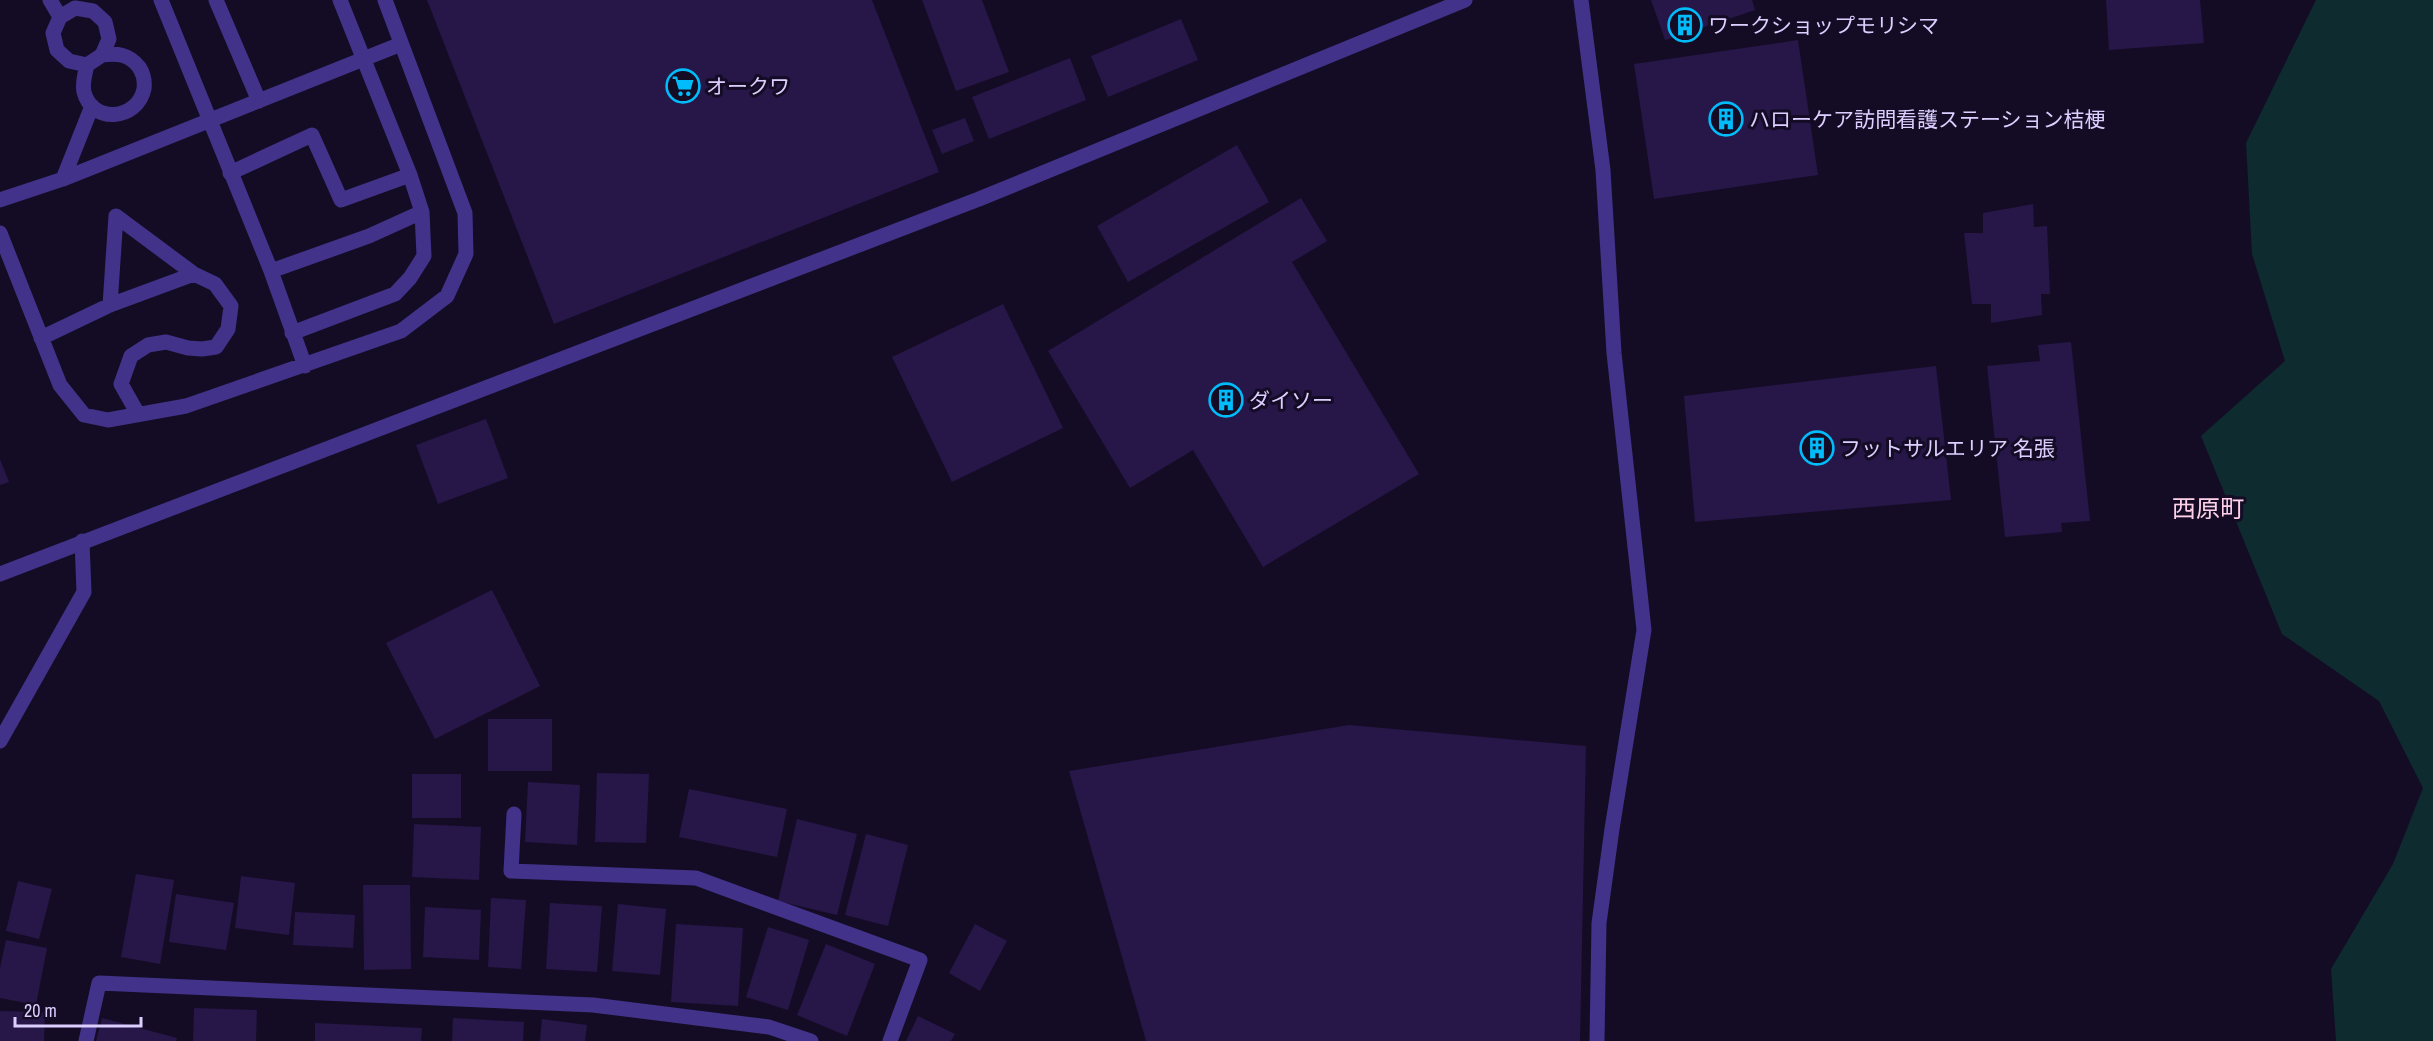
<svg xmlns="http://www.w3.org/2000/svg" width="2433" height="1041" font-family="'Archivo Narrow','Noto Sans JP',sans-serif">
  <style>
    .green { fill: #0e2b2f }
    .building { fill: #271648 }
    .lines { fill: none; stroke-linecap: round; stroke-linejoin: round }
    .service { stroke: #423289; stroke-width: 15 }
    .minor { stroke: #423289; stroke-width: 15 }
    .tertiary { stroke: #423289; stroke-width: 15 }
    .labels { text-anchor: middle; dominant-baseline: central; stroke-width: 6; stroke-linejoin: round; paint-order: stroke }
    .poi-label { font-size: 21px; fill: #dccfff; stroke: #140c25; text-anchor: start }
    .quarter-label { font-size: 24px; fill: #ffd1e8; stroke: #140c25 }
  </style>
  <rect width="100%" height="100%" fill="#140c25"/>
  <path class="green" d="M2316,0H2433V1041H2336L2331,969L2393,864L2423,788L2379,701L2282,634L2201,436L2285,361L2252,254L2246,143Z"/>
  <path class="building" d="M427,0H872L939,172L554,324Z
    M922,0H982L1009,72L956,91Z
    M1651,0H1752L1755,10L1665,40Z
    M2106,0H2200L2204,43L2109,50Z
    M1181,19L1198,60L1108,97L1091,56Z
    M1798,40L1818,175L1654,199L1634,64Z
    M1070,58L1086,100L989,139L972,97Z
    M965,118L974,141L942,154L932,130Z
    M1237,145L1269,202L1128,282L1097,226Z
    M1301,198L1327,241L1292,262L1419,474L1263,567L1193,450L1130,488L1048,351Z
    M2033,204L2034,227L2047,226L2050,294H2041L2042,315L1991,323V304H1972L1964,233H1983V213Z
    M1003,304L1063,428L952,482L892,357Z
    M2071,342L2090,521L2061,523L2062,532L2005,537L1987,366L2040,361L2038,345Z
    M1936,366L1951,500L1695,522L1684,396Z
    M486,419L508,478L438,504L416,445Z
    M0,459L9,482L0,485Z
    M492,590L540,686L435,739L386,643Z
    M488,719H552V771H488Z
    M1349,725L1586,746L1580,1041H1146L1069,771Z
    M597,773L649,774L646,843L595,842Z
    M412,774H461V818H412Z
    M528,782L580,785L577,845L525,842Z
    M689,789L787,809L777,857L679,837Z
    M797,819L857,834L837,915L778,901Z
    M414,824L481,827L479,880L412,877Z
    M866,834L908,845L888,926L845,915Z
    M136,874L174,880L160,964L121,957Z
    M241,876L295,883L289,935L235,928Z
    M18,881L52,889L39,939L6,931Z
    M363,885H410L411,969L364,970Z
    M176,894L234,903L226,950L169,942Z
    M491,898L526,900L521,969L488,967Z
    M550,903L602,906L597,972L546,969Z
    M618,904L666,909L660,975L612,971Z
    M425,907L481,910L479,960L423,957Z
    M295,912L355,915L353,948L293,945Z
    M676,924L743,928L738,1006L671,1002Z
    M975,924L1007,941L980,991L949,973Z
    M768,927L809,940L788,1010L746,997Z
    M6,940L47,948L36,1005L0,998V968Z
    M826,944L875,964L847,1036L797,1015Z
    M194,1008L257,1010L256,1041H193Z
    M0,1011L45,1012L44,1041H0Z
    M918,1016L955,1034L951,1041H906Z
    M102,1018L177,1038L176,1041H96Z
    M453,1018L524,1022L523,1041H452Z
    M542,1019L587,1025L585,1041H540Z
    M315,1023L422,1028L421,1041H315Z"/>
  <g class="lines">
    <path class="service" d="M50,0L60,17
      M161,0L271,271L305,366
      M216,0L259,101
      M75,8L93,11L105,22L109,39L102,55L87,65L69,61L57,50L53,33L60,17Z
      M87,65C85,74 82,83 84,92C92,124 137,121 144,89C145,81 143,73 139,67C129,54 117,53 102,55
      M230,173L312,135L341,200L410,175L340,0
      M63,179L92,106
      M0,200L63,179L401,44
      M0,233L60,385L84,415L108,420L186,406L401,331L447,296L466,254L465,213L385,0
      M271,271L369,236L422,212
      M110,305L116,216L194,274L215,284L231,306L228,329L216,347L202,349L188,348L166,342L148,345L131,356L121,384L138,414
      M292,333L395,294L410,278L424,256L422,212L410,175
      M41,338L110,305L194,274"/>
    <path class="minor" d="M0,741L84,592L82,541
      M514,814L511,871L696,878L920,960L890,1041
      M86,1041L99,983L593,1005L769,1027L811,1041"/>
    <path class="tertiary" d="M1581,0L1603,170L1614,353L1644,630L1612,829L1599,923L1597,1041
      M0,574L979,199L1465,0"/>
  </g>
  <defs>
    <symbol id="building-ring" viewBox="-11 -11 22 22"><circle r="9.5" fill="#140c25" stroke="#00bcfa" stroke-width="1.5"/><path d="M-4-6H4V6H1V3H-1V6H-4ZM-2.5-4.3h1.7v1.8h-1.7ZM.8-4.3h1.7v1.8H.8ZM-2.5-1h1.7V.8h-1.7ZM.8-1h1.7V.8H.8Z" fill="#00bcfa"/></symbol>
    <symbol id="supermarket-ring" viewBox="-11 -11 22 22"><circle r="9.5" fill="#140c25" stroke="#00bcfa" stroke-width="1.5"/><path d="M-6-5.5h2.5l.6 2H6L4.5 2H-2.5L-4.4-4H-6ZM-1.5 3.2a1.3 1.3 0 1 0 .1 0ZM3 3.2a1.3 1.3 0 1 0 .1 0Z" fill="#00bcfa"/></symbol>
  </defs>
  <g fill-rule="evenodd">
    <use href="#building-ring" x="1666" y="6" width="38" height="38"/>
    <use href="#supermarket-ring" x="664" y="67" width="38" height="38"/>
    <use href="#building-ring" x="1707" y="100" width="38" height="38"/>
    <use href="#building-ring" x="1207" y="381" width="38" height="38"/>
    <use href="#building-ring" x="1798" y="429" width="38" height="38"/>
  </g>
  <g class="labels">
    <g class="poi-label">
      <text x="1708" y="25">ワークショップモリシマ</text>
      <text x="706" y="86">オークワ</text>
      <text x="1749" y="119">ハローケア訪問看護ステーション桔梗</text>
      <text x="1249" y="400">ダイソー</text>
      <text x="1840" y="448">フットサルエリア 名張</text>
    </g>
    <g class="quarter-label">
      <text x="2208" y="508">西原町</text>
    </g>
  </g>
  <path d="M15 1017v9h126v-9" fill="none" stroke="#dccfff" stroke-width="3"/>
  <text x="24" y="1017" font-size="18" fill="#dccfff" stroke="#140c25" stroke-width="4.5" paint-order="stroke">20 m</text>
</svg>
